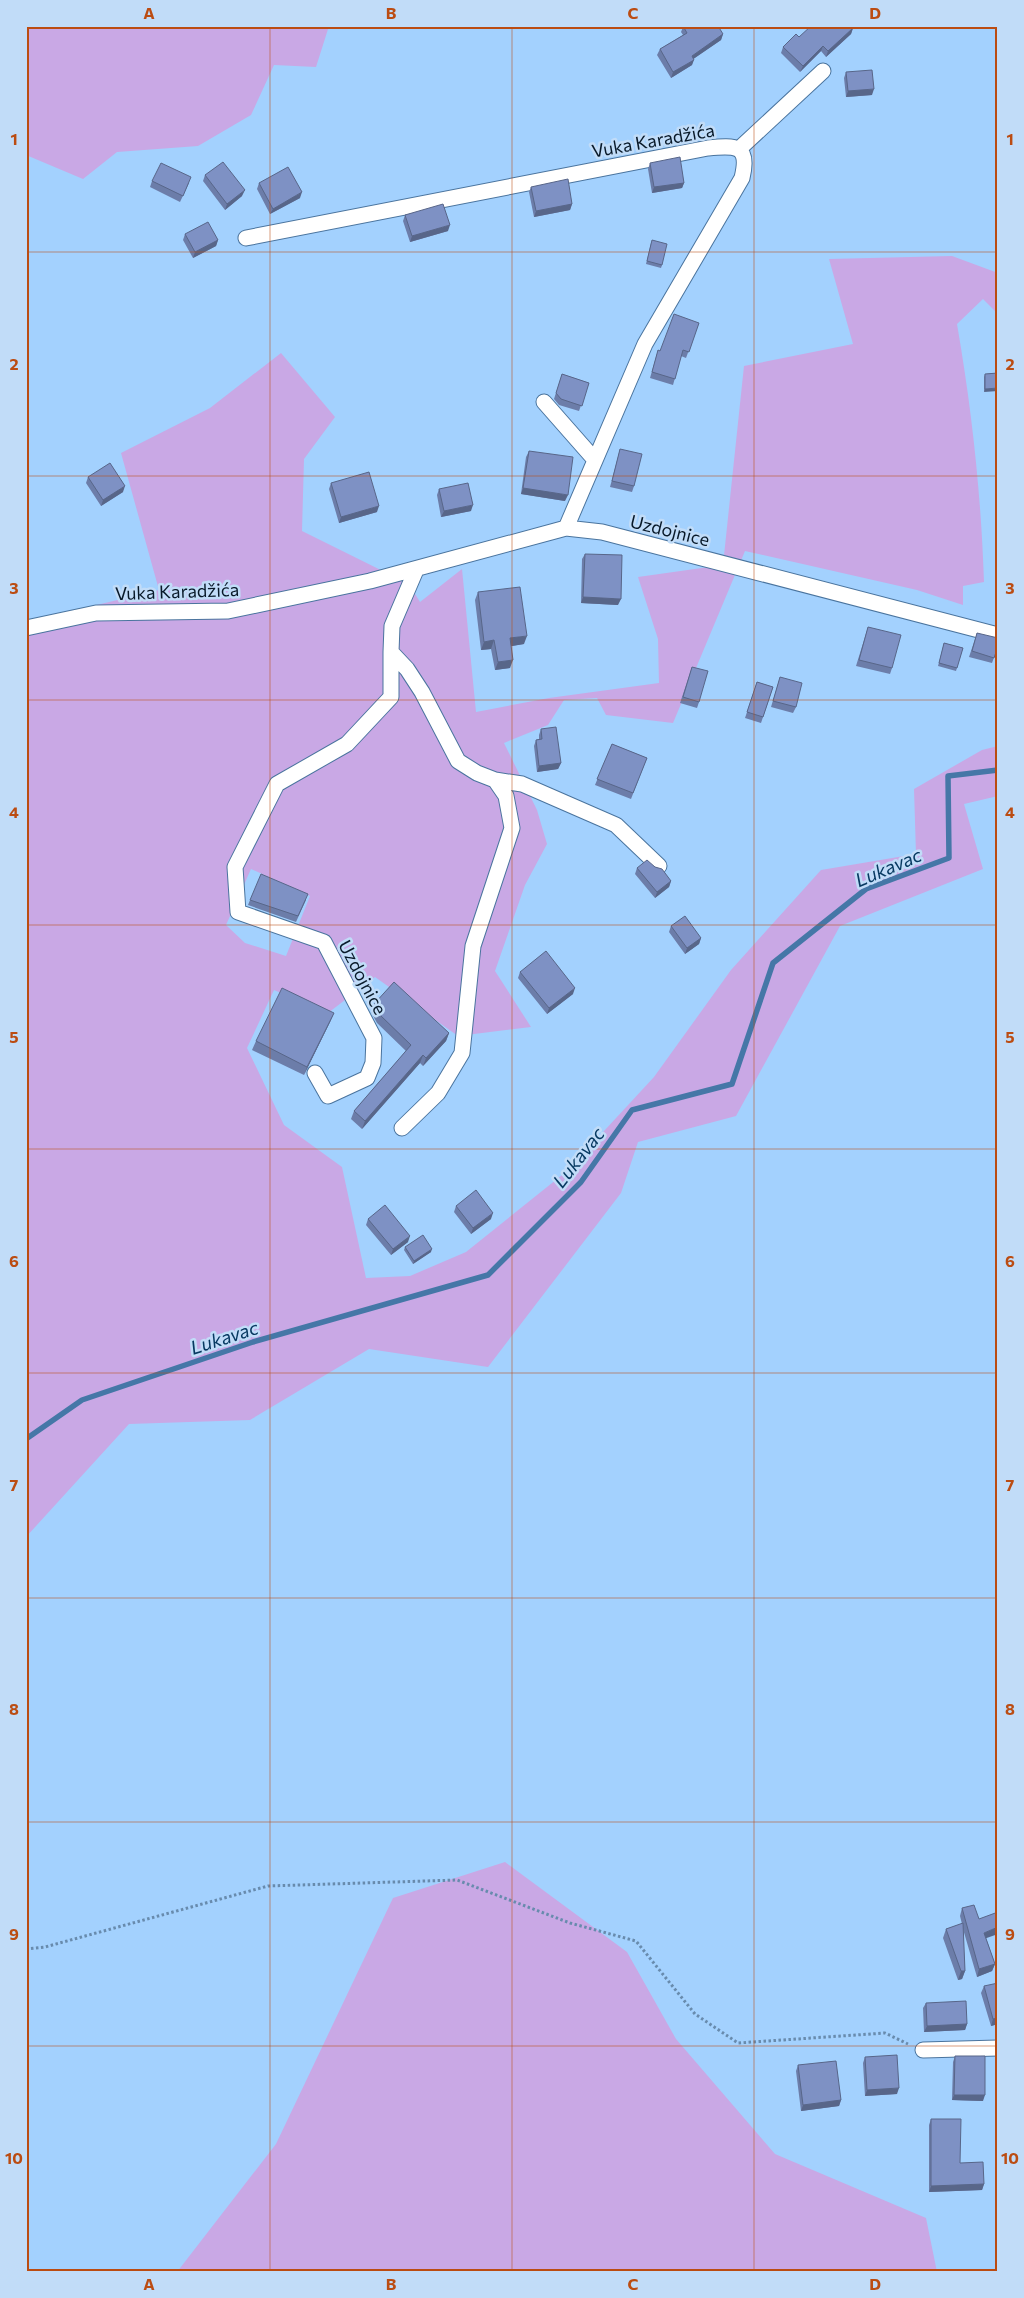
<svg xmlns="http://www.w3.org/2000/svg" width="1024" height="2298" font-family="Commissioner,sans-serif">
  <style>
    .green { fill: #c9a8e5; fill-rule: evenodd }
    .lines { fill: none; stroke-linecap: round; stroke-linejoin: round }
    .stream { stroke: #4577a7; stroke-width: 5.5 }
    .minor-casing { stroke: #4a749e; stroke-width: 17 }
    .path { stroke: #688bad; stroke-width: 3; stroke-dasharray: 2.5 2.5; stroke-linecap: butt }
    .minor { stroke: #fff; stroke-width: 15 }
    .wall { fill: #6c7da9 }
    .shaded-wall { fill: #586689 }
    .building { fill: #7e91c4; stroke: #586689 }
    .grid { fill: none; stroke: #bb4c12; stroke-width: 1; stroke-opacity: 0.55 }
    .labels { text-anchor: middle; dominant-baseline: central; stroke-width: 5; stroke-linejoin: round; paint-order: stroke }
    .street-label { font-size: 18px; fill: #081929; stroke: #c1dcf8 }
    .water-label { font-size: 19px; font-style: italic; fill: #073961; stroke: #c1dcf8 }
    .neatline { fill: none; stroke: #bb4c12; stroke-width: 2 }
    .grid-label { font-size: 16px; text-anchor: middle; font-weight: bold; fill: #bb4c12 }
  </style>
  <rect width="100%" height="100%" fill="#a3d1fe"/>
  <path class="green" d="M26,26H329L316,67L274,65L251,115L198,146L117,152L83,179L26,155Z
    M952,256L998,273V314L983,299L957,324C972,411 981,493 984,582L963,586V605L917,590L745,551L673,723L606,715L597,698L564,700L548,725L504,743L537,810L547,844L525,885L495,971L531,1027L458,1036L375,977L328,1013L274,990L247,1048L284,1125L342,1167L366,1278L410,1276L466,1252L567,1171L654,1077L731,970L821,870L916,854L914,789L982,750L998,746V796L964,804L983,869L840,926L736,1116L638,1142L621,1193L488,1367L369,1349L250,1420L129,1424L26,1537V622L159,590L121,453L210,408L281,353L335,417L304,459L302,531L409,584L420,602L462,569L476,712L549,698L659,683L658,639L638,577L723,565L744,366L853,344L829,259ZM251,869L310,896L286,956L245,943L226,925Z
    M505,1862L627,1952L676,2039L775,2154L926,2218L937,2272H177L276,2144L393,1898Z"/>
  <g class="lines">
    <path class="stream" d="M26,1439L82,1400L253,1342L488,1275L581,1182L632,1110L732,1084L773,963L866,889L949,858L948,776L998,770"/>
    <defs>
      <path id="minor" d="M739,149L823,71
        M246,238L708,148C736,145 750,145 742,178L645,344L566,528
        M544,402L595,460
        M26,628L96,613L228,611L370,581L566,528L602,532L998,635
        M495,780L522,784L616,825L659,866
        M315,1073L328,1096L367,1078L373,1063L374,1038L324,942L238,912L235,867L277,784L347,744L391,697V652
        M402,1128L438,1093L462,1053L473,946L512,828L506,796L495,780L477,773L458,761L422,692L407,669L391,652L392,626L416,570
        M923,2050L998,2048"/>
    </defs>
    <use href="#minor" class="minor-casing"/>
    <path class="path" d="M26,1949L45,1947L268,1886L457,1880L570,1923L636,1941L695,2014L738,2043L885,2033L908,2044"/>
    <use href="#minor" class="minor"/>
  </g>
  <path class="wall" d="M683,27L723,34L721,40L693,59L692,65L671,78L657,55L660,49L683,35L681,32Z
    M853,28L851,34L826,57L821,51L800,72L781,53L783,47L799,37Z
    M846,72L872,95L846,97L844,78Z
    M650,163L684,183L682,188L652,193L648,169Z
    M205,175L242,196L225,210L203,181Z
    M152,181L189,183L180,202L150,187Z
    M259,183L300,198L270,214L257,189Z
    M531,187L572,204L570,210L534,217L529,192Z
    M405,215L448,231L410,242L403,221Z
    M185,234L218,240L216,246L193,258L183,240Z
    M651,243L662,265L661,268L646,264Z
    M699,323L686,358L681,356L673,385L650,378L658,350L660,351Z
    M998,373L984,392V377L985,374Z
    M562,374L589,383L579,411L559,405L554,399Z
    M620,449L634,486L632,492L610,487Z
    M529,451L565,501L521,494L526,457Z
    M88,477L123,492L101,506L86,483Z
    M331,483L377,512L339,523L329,489Z
    M439,489L471,511L441,517L437,495Z
    M585,554L618,605L581,603L582,559Z
    M478,592L524,644L511,646L510,668L495,670L491,649L481,650L475,600Z
    M868,627L892,668L890,674L856,666Z
    M977,633L998,646L992,663L969,657Z
    M944,643L963,648L956,671L938,666Z
    M692,667L699,702L697,708L680,703Z
    M780,677L796,707L793,713L771,707Z
    M757,682L773,687L761,723L745,718Z
    M541,729L561,763L558,769L537,772L534,746L536,740L539,739V735Z
    M612,744L647,758L631,799L595,785Z
    M655,867L671,881L669,887L655,898L635,874L637,868Z
    M250,900H306L296,922L248,905Z
    M671,926L701,938L699,944L685,954L669,932Z
    M520,972L573,994L547,1014L518,978Z
    M374,1004L449,1033L446,1041L423,1066L420,1063L362,1129L351,1119L354,1111L406,1051L377,1023L371,1012Z
    M334,1013L330,1022L304,1075L252,1050L256,1041Z
    M456,1206L491,1219L471,1234L454,1212Z
    M368,1219L408,1242L391,1255L366,1225Z
    M405,1247L431,1252L413,1264L404,1250Z
    M962,1908L986,1938L995,1964L992,1971L977,1977L963,1929L965,1971L962,1979L958,1980L943,1938L946,1929L962,1924L960,1916Z
    M984,1986L998,2024L991,2026L981,1993Z
    M926,2003L967,2024L965,2030L924,2032L923,2008Z
    M955,2056L983,2101L952,2100L953,2062Z
    M865,2057L897,2094L865,2096L863,2063Z
    M798,2065L841,2100L839,2106L801,2111L796,2071Z
    M931,2119L960,2163L984,2184L982,2190L929,2192V2125Z"/>
  <path class="shaded-wall" d="M853,28L851,34L826,57L828,51Z
    M723,34L721,40L689,62L692,56Z
    M823,46L821,51L800,72L803,66Z
    M694,60L692,65L671,78L673,72Z
    M874,89L872,95L846,97L848,91Z
    M684,183L682,188L652,193L654,187Z
    M245,190L242,196L225,210L227,204Z
    M302,192L300,198L270,214L273,209Z
    M572,204L570,210L534,217L536,211Z
    M450,225L448,231L410,242L412,236Z
    M218,240L216,246L193,258L195,252Z
    M998,388V391L984,392L985,389Z
    M125,486L123,492L101,506L103,500Z
    M523,488L568,495L565,501L521,494Z
    M473,505L471,511L441,517L444,511Z
    M379,506L377,512L339,523L341,517Z
    M583,597L621,599L618,605L581,603Z
    M527,636L524,644L507,647L510,638Z
    M494,640L491,649L481,650L484,642Z
    M513,660L510,668L495,670L498,662Z
    M561,763L558,769L537,772L539,766Z
    M671,881L669,887L655,898L657,892Z
    M701,938L699,944L685,954L687,948Z
    M575,988L573,994L547,1014L549,1008Z
    M334,1013L330,1022L304,1075L307,1067Z
    M449,1033L446,1041L423,1066L426,1058Z
    M423,1055L420,1063L362,1129L365,1121Z
    M493,1213L491,1219L471,1234L473,1228Z
    M410,1236L408,1242L391,1255L393,1249Z
    M432,1249L431,1252L413,1264L414,1261Z
    M998,1927V1934L981,1940L984,1933Z
    M995,1964L992,1971L977,1977L979,1969Z
    M961,1971H965L962,1979L958,1980Z
    M998,2018V2024L991,2026L993,2019Z
    M967,2024L965,2030L924,2032L927,2026Z
    M899,2088L897,2094L865,2096L867,2090Z
    M954,2095H985L983,2101L952,2100Z
    M841,2100L839,2106L801,2111L803,2105Z
    M984,2184L982,2190L929,2192L931,2186Z"/>
  <path class="building" d="M683,26H718L723,34L692,56L694,60L673,72L660,49L687,33Z
    M811,26H852L853,28L828,51L823,46L803,66L783,47L796,34L799,37Z
    M872,70L874,89L848,91L846,72Z
    M680,157L684,183L654,187L650,163Z
    M223,162L245,190L227,204L205,175Z
    M161,163L191,177L183,196L152,181Z
    M288,167L302,192L273,209L259,183Z
    M568,179L572,204L536,211L531,187Z
    M443,204L450,225L412,236L405,215Z
    M208,222L218,240L195,252L185,234Z
    M652,240L667,244L662,265L647,261Z
    M674,314L699,323L689,352L683,350L675,379L652,372L658,350L660,351Z
    M998,373V388L985,389V374Z
    M562,374L589,383L582,406L561,399L556,393Z
    M620,449L642,454L634,486L612,481Z
    M529,451L573,457L568,495L523,488Z
    M110,463L125,486L103,500L88,477Z
    M369,472L379,506L341,517L331,483Z
    M468,483L473,505L444,511L439,489Z
    M585,554L622,555L621,599L583,597Z
    M520,587L527,636L510,638L513,660L498,662L494,640L484,642L478,592Z
    M868,627L901,635L892,668L859,660Z
    M977,633L998,638V646L994,658L972,651Z
    M944,643L963,648L957,668L939,663Z
    M692,667L708,671L699,702L683,697Z
    M780,677L802,683L796,707L773,701Z
    M757,682L773,687L763,717L747,712Z
    M556,727L561,763L539,766L536,740L542,739L541,729Z
    M612,744L647,758L633,793L597,779Z
    M647,860L655,867L662,869L671,881L657,892L637,868Z
    M261,874L308,894L298,916L250,900Z
    M685,916L701,938L687,948L671,926Z
    M546,951L575,988L549,1008L520,972Z
    M394,982L449,1033L426,1058L423,1055L365,1121L354,1111L411,1045L380,1015L374,1004Z
    M282,988L334,1013L307,1067L256,1041Z
    M476,1190L493,1213L473,1228L456,1206Z
    M385,1205L410,1236L393,1249L368,1219Z
    M423,1235L432,1249L414,1261L405,1247Z
    M974,1905L979,1919L998,1912V1927L984,1933L995,1964L979,1969L962,1908Z
    M963,1923L965,1971H961L946,1929Z
    M998,1983V2018L993,2019L984,1986Z
    M966,2001L967,2024L927,2026L926,2003Z
    M897,2055L899,2088L867,2090L865,2057Z
    M955,2056H985V2095H954Z
    M836,2061L841,2100L803,2105L798,2065Z
    M931,2119H961L960,2163L983,2162L984,2184L931,2186Z"/>
  <path class="grid" d="M270,26V2272M512,26V2272M754,26V2272M26,252H998M26,476H998M26,700H998M26,925H998M26,1149H998M26,1373H998M26,1598H998M26,1822H998M26,2046H998"/>
  <g class="labels">
    <g class="street-label">
      <text transform="translate(653 140) rotate(-10)">Vuka Karadžića</text>
      <text transform="translate(670 530) rotate(14)">Uzdojnice</text>
      <text transform="translate(177 591) rotate(-2)">Vuka Karadžića</text>
      <text transform="translate(363 977) rotate(62)">Uzdojnice</text>
    </g>
    <g class="water-label">
      <text transform="translate(888 867) rotate(-23)">Lukavac</text>
      <text transform="translate(578 1157) rotate(-52)">Lukavac</text>
      <text transform="translate(224 1337) rotate(-18)">Lukavac</text>
    </g>
  </g>
  <rect width="1024" height="2298" fill="none" stroke="#c1dcf8" stroke-width="55"/>
  <rect x="28" y="28" width="968" height="2242" class="neatline"/>
  <g class="grid-label">
    <text x="149" y="19">A</text>
    <text x="391" y="19">B</text>
    <text x="633" y="19">C</text>
    <text x="875" y="19">D</text>
    <text x="14" y="145">1</text>
    <text x="1010" y="145">1</text>
    <text x="14" y="370">2</text>
    <text x="1010" y="370">2</text>
    <text x="14" y="594">3</text>
    <text x="1010" y="594">3</text>
    <text x="14" y="818">4</text>
    <text x="1010" y="818">4</text>
    <text x="14" y="1043">5</text>
    <text x="1010" y="1043">5</text>
    <text x="14" y="1267">6</text>
    <text x="1010" y="1267">6</text>
    <text x="14" y="1491">7</text>
    <text x="1010" y="1491">7</text>
    <text x="14" y="1715">8</text>
    <text x="1010" y="1715">8</text>
    <text x="14" y="1940">9</text>
    <text x="1010" y="1940">9</text>
    <text x="14" y="2164">10</text>
    <text x="1010" y="2164">10</text>
    <text x="149" y="2290">A</text>
    <text x="391" y="2290">B</text>
    <text x="633" y="2290">C</text>
    <text x="875" y="2290">D</text>
  </g>
</svg>
